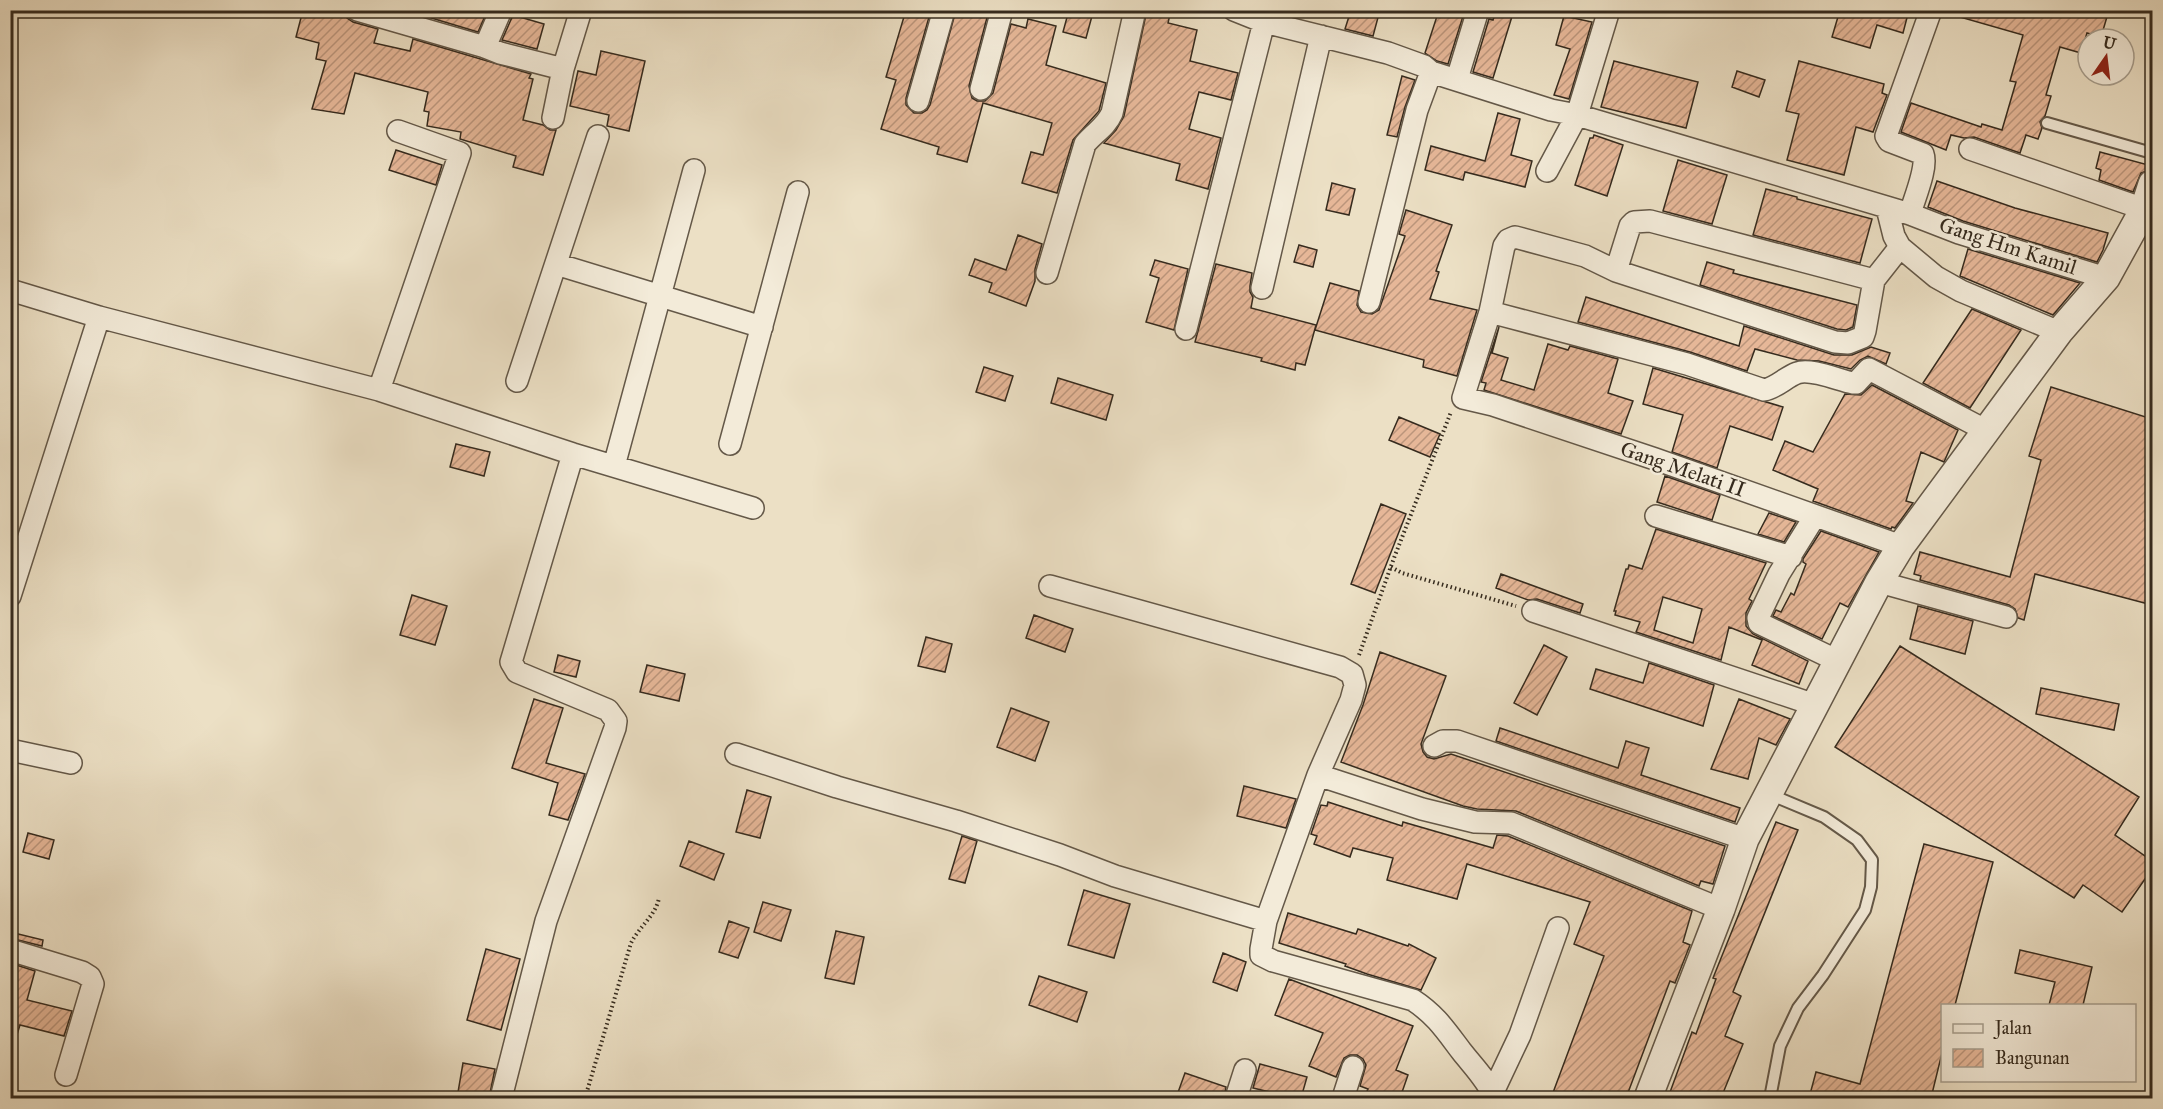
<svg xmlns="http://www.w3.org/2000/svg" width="2163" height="1109" font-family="'IM FELL Great Primer',serif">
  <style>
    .building { fill: url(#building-hatch); stroke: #362b1e; stroke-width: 1.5; fill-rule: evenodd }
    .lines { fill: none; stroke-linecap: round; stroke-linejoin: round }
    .service-casing { stroke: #645848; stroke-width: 14 }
    .minor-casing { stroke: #645848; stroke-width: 24 }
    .tertiary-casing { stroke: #645848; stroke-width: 30 }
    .path { stroke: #362b1e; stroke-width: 4; stroke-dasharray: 1.5 3; stroke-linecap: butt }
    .service { stroke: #f3ebd9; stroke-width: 10 }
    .minor { stroke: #f3ebd9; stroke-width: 21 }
    .tertiary { stroke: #f3ebd9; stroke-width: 27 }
    .labels { text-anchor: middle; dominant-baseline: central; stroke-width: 5; stroke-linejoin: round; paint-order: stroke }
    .street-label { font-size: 21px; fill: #362b1e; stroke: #f3ebd9 }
  </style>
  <defs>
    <pattern id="building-hatch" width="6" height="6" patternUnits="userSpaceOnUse" patternTransform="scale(1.5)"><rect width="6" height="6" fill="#e6b798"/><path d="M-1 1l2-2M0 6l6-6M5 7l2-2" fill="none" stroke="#bb957b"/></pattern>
  </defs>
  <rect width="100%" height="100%" fill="#ece0c5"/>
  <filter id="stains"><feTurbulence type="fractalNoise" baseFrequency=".00333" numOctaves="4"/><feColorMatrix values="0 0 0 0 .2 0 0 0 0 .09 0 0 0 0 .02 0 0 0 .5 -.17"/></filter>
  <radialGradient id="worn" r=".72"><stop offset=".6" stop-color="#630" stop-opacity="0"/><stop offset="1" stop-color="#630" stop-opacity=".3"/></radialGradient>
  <path class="building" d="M303,10H345L347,18L353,22L378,29L374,43L410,51L413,39L531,74L529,78L533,79L523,120L543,125L550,130H556L543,175L513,167L516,156L460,139L461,132L427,126L429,112L424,111L428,92L355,73L344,114L312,109L326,61L316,59L319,43L296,37Z
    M419,10H465L485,16L478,32L418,14Z
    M906,10H931L906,98V105L914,113H922L927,110L930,105L956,10H989L969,86L972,98L977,101H985L993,93L1011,24L1026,28L1028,19L1056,26L1046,65L1106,83L1099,111L1073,140L1057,193L1022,183L1031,152L1043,155L1052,123L983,103L967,162L937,154L939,147L881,129L896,80L886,77Z
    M1069,10L1092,16L1086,38L1063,32Z
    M1147,10H1171L1168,23L1197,30L1190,61L1238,73L1231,100L1199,92L1189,129L1221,138L1208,189L1176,180L1180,164L1104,143L1116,130L1124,116Z
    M1351,10H1380L1373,36L1345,29Z
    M1439,10H1456L1464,13L1448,64L1437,61L1425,53Z
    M1496,10H1514L1493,78L1473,72L1489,19L1493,20Z
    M1840,10H1909L1903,33L1877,25L1870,48L1832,37Z
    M1954,10H2109L2101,37L2087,33L2081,53L2060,47L2046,95L2051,96L2045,116L2040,122L2042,128L2038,139L2026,135L2020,153L1974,137L1964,138L1951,135L1946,150L1901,132L1911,103L1981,127L1982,124L2002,130L2016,82L2010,81L2023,35L1953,15Z
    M513,15L544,24L537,49L502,40Z
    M1564,16L1592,22L1569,99L1554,95L1570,49L1556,45Z
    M601,51L645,61L629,131L607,126L609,115L570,106L578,71L596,75Z
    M1614,61L1698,82L1686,128L1601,107Z
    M1799,61L1884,84L1882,93L1887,95L1873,132L1856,127L1844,175L1787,160L1799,114L1786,111Z
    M1737,71L1765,80L1759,97L1732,87Z
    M1402,76L1415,80L1405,107L1397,137L1387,135Z
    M1498,113L1520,119L1511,155L1532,161L1525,187L1465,172L1463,180L1425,170L1431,146L1485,161Z
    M1594,135L1623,145L1607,196L1575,185L1590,138H1593Z
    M396,150L442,165L436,185L389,170Z
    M2100,152L2152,166V169L2141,173L2133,192L2099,180L2101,170L2096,168Z
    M1678,160L1727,175L1712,224L1663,211Z
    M1937,181L2015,208L2108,233L2103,250L2097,262L1963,221L1928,207Z
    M1332,183L1355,189L1349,215L1326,210Z
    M1766,189L1797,197V199L1872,219L1860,263L1753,235Z
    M1406,210L1452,225L1436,271L1439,272L1430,299L1477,310L1457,376L1423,367L1424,360L1315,330L1330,283L1359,291L1357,305L1361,312L1372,314L1379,310L1405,236L1399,234Z
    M1018,235L1042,244L1035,269V281L1026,306L989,292L992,283L969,275L975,259L1006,270Z
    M1299,245L1317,250L1313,267L1294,262Z
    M1968,249L2080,283L2053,315L1960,276Z
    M1155,260L1188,269L1174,330L1146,322L1159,278L1150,275Z
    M1707,262L1734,270L1733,273L1857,305L1853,327L1846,330L1837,329L1700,285Z
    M1216,264L1252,273L1250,286V292L1253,297L1251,308L1316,325L1305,365L1296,363L1295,370L1261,361L1262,358L1195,342Z
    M1586,297L1739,346L1744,326L1834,355H1852L1871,347L1890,353L1886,364L1868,356L1860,360L1851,369L1819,361L1797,360L1755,349L1747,371L1690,352L1578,322Z
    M1972,309L2021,330L1970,408L1923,383Z
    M1499,327L1492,353L1508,358L1501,380L1534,390L1548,344L1568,350L1570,346L1618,359L1608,393L1633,401L1621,434L1484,390L1486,383L1481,382Z
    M984,367L1013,376L1005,401L976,392Z
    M1653,368L1783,407L1772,440L1730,426L1717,468L1672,452L1683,415L1643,404Z
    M1058,378L1113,395L1106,420L1051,403Z
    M1872,385L1958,430L1944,462L1921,452L1906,501L1913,503L1895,528L1892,527L1891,529L1813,501L1818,489L1773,470L1785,441L1813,452L1845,394L1861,395Z
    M2051,387L2152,419V605L2035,574L2024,620L2018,618L2015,609L2009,605L1920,580L1921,576L1914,574L1920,552L2010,577L2041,460L2029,456Z
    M1399,417L1440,434L1430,457L1389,440Z
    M456,444L490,452L484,476L450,467Z
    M1665,476L1720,495L1712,520L1657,502Z
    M1381,504L1406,514L1375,593L1351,584Z
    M1769,513L1796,522L1784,542L1758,534Z
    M1656,529L1766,563L1749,599L1752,601L1746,613V626L1753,634L1808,661L1799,684L1752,665L1762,640L1729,627L1721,660L1636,632L1640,622L1615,615L1616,611H1614L1626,569H1628L1629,565L1642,569ZM1663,597L1702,609L1693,643L1654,630Z
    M1821,531L1879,552L1848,607L1840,603L1822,639L1773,616L1776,610L1781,612L1791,593L1794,595L1806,564L1803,562V559Z
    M1501,574L1583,604L1580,613L1537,599L1528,600L1496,588Z
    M412,595L447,606L435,645L400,635Z
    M1918,606L1973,621L1965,654L1910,639Z
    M1034,615L1073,629L1065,652L1026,638Z
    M926,637L952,644L945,672L918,666Z
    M1544,645L1567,657L1537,715L1514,703Z
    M1900,646L2139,797L2115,835L2152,861V869L2122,912L2083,885L2074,898L1835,747Z
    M1380,652L1446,676L1421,744L1423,752L1427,757L1434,759L1451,754L1725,846L1713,884L1701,881L1699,886L1516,811L1477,809L1463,806L1341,762L1363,705Z
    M558,655L580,661L576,677L554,672Z
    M1649,663L1714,685L1703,726L1590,689L1596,669L1643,683Z
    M647,665L685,674L679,701L640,692Z
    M2041,688L2119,704L2114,730L2036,714Z
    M534,699L563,708L546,763L585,774L568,820L549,815L558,783L512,768Z
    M1739,699L1790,719L1776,745L1759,738L1748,779L1711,769Z
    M1011,708L1049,722L1035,761L997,747Z
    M1500,728L1618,768L1626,741L1649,748L1641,775L1740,808L1735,822L1496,741Z
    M1244,786L1296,799L1286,828L1237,816Z
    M747,790L771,797L760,838L736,832Z
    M1328,802L1402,826L1403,822L1493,848L1497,835L1508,836L1692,911L1683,942L1690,945L1675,983L1670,981L1626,1098H1551L1604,956L1574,944L1590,902L1467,864L1457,899L1387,880L1393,858L1353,848L1350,857L1314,844L1317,836L1311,834L1321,805L1327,806Z
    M1776,822L1798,830L1733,992L1741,996L1725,1036L1743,1044L1721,1098H1678L1669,1095L1692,1032L1696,1034L1716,979L1713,978Z
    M28,833L54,840L49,859L23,852Z
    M962,836L977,841L965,883L949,879Z
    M689,841L724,854L714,880L680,866Z
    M1924,844L1993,862L1955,1005H1942V1053L1931,1098H1809L1816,1072L1860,1084Z
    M1084,890L1130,904L1114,958L1068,945Z
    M763,902L791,910L781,941L754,932Z
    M1288,913L1356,934L1358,929L1408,946L1409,944L1436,958L1421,990L1367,974L1345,966L1346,964L1279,943Z
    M729,921L749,928L738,958L719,952Z
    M836,931L864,937L854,984L825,978Z
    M10,932L43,940L42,946L10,938Z
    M486,949L520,959L501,1030L467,1020Z
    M2020,950L2092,967L2083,1005H2049L2055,982L2015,973Z
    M1223,953L1246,962L1237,991L1213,982Z
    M10,963L35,971L27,1000L72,1011L64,1036L20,1025L15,1041H10Z
    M1039,976L1087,992L1077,1022L1029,1005Z
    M1289,979L1413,1026L1396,1070L1408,1075L1400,1098H1364L1368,1089L1360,1086L1366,1065L1363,1059L1357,1055H1350L1344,1058L1336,1077L1309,1066L1323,1033L1275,1015Z
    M463,1063L495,1069L489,1098H457Z
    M1260,1064L1307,1077L1301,1098H1294L1253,1088Z
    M1185,1073L1226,1087L1224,1098H1176Z"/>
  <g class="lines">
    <defs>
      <path id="service" d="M2047,123L2152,153
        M1769,794L1824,817L1857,840L1872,860L1871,887L1865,910L1823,975L1798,1008L1780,1046L1770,1098"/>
      <path id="minor" d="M357,10L485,47L500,53L563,69L581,10
        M1234,10L1264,22L1388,53L1424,66L1431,72L1551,110L1577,115L1910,214L1959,233L2106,278
        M485,47L501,10
        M1457,79L1478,10
        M981,89L1002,10
        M918,101L944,10
        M553,118L563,69
        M1970,149L2144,209
        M1547,171L1577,115L1609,10
        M1887,208L1894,236L1900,247L1936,277L1961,291L2059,332
        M1910,214C1914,199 1928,167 1923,154L1889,141L1886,136L1931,10
        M1900,247L1874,280L1650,221L1634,222L1630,226L1616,271L1585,256L1515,237L1508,240L1504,246L1490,312L1463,398L1493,405L1655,459L1901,546
        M556,264L762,327
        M1616,271L1835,342L1848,343L1863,337L1865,331L1874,280
        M1047,273L1085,144C1095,132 1106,127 1112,113L1135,10
        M1262,288L1321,36
        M10,290L99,317L379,390L573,454L753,508
        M1369,302L1417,110L1431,72
        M1490,312L1687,364L1764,390C1776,388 1786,377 1797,373C1811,368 1838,380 1853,383H1856L1869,369L1987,431
        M1186,329L1264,22
        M517,381L598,136
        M379,390L460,153L398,131
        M730,444L798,192
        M614,466L694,170
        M1656,516L1791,557
        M1815,516L1779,574L1758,618L1759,623L1838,661
        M1879,582L2006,617
        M1050,586L1340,667L1352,674L1355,685L1351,700L1318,775
        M10,596L99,317
        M1533,611L1815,705
        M1434,746L1443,741H1457L1745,839
        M10,750L71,763
        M736,754L837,787L956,821L1060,855L1115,876L1266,921
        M10,950L82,972L90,977L93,984L66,1075
        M1493,1092L1520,1035L1558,928
        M501,1098L546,921L615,728L616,721L608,710L517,672L511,662L573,454
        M1236,1098L1245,1070
        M1343,1098L1353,1067
        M1495,1098C1487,1080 1474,1067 1462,1052C1446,1031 1436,1015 1413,1000L1273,961L1261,955V949L1266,921L1318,775L1422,809L1475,822L1511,823L1721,909"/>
      <path id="tertiary" d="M1648,1098L1721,909L1745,839L1879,582L1901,546L2059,332L2106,278L2144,209L2152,184"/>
    </defs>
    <use href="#service" class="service-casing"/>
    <use href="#minor" class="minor-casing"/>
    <use href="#tertiary" class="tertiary-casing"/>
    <path class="path" d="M1391,567L1402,573L1516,606
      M1359,655L1394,558L1451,412
      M585,1098L631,943C639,927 656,915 659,898"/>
    <use href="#service" class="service"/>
    <use href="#minor" class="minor"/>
    <use href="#tertiary" class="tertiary"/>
  </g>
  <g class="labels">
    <g class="street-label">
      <text transform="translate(2008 246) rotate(18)">Gang Hm Kamil</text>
      <text transform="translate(1683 469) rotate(19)">Gang Melati II</text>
    </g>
  </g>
  <rect width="2163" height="1109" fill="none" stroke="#ece0c5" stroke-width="36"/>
  <rect x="12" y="12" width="2139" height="1085" fill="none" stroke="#362b1e" stroke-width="3"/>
  <rect x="18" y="18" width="2127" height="1073" fill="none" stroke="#362b1e" stroke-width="1.5"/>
  <rect x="1941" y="1004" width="195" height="78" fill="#f3ebd9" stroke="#a79e8e" stroke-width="1.5"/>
  <rect x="1953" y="1024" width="30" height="9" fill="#f3ebd9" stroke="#a79e8e" stroke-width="1.5"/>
  <text x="1995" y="1034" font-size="18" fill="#362b1e">Jalan</text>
  <rect x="1953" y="1049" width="30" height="18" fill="url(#building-hatch)" stroke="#a79e8e" stroke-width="1.5"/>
  <text x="1995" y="1064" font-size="18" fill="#362b1e">Bangunan</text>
  <g transform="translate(2106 57) rotate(14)"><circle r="28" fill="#f3ebd9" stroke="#a79e8e" stroke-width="1.5"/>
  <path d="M0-4.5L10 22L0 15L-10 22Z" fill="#8f2418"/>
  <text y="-9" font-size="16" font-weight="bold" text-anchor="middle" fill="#362b1e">U</text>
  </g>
  <rect width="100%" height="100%" filter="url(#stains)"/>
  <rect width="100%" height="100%" fill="url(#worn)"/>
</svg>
